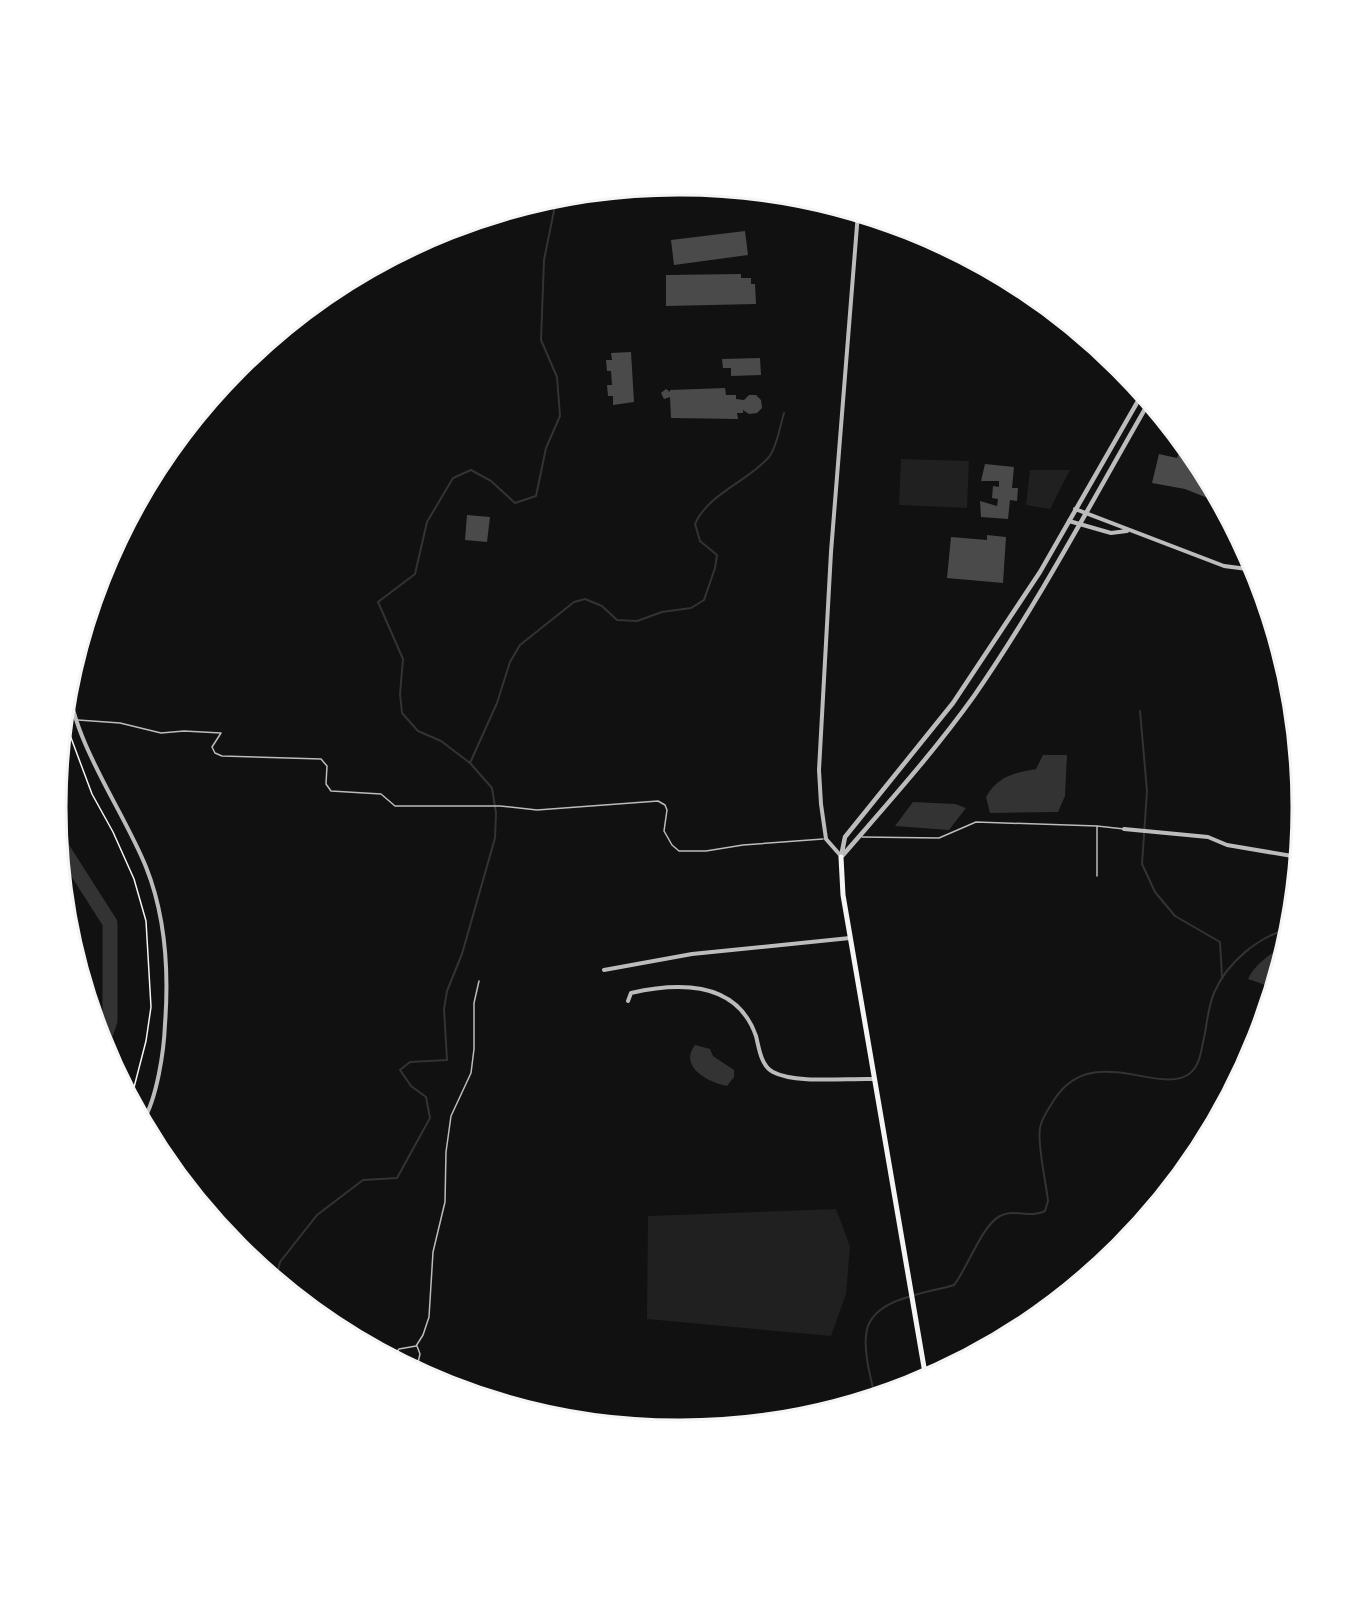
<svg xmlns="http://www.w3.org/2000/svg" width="1358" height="1615" font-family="'DM Sans',sans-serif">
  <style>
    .green { fill: #202020 }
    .water { fill: #333 }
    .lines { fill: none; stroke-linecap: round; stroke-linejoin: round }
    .stream { stroke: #333; stroke-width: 2 }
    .river { stroke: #333; stroke-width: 15 }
    .building { fill: #4a4a4a }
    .path { stroke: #f5f5f5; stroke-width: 1.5 }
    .service { stroke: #bcbcbc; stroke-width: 1.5 }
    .minor { stroke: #bcbcbc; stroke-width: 4 }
    .tertiary { stroke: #bcbcbc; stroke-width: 4.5 }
    .secondary { stroke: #f5f5f5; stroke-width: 5 }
    .rim { fill: none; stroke: #f5f5f5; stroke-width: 3 }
  </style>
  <rect width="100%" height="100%" fill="#111"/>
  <path class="green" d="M901,459L969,461L967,508L899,505Z
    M1030,470H1070L1050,509L1026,505Z
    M836,1209L850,1246L846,1294L831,1336L647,1319L648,1216Z"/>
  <path class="water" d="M1043,755H1067L1065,796L1058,812L990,813L986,797C998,776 1014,773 1036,769Z
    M913,802L955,804L966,808L949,830L895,826Z
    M1286,945L1283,954L1272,963L1268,986L1248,979C1254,965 1272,952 1286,945Z
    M695,1045L710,1049L713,1056L734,1070V1077L727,1086C709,1083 678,1067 695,1045Z"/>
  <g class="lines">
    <path class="stream" d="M1140,711L1147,791L1142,864L1155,892L1175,916L1220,942L1222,977
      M470,763L497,703L510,662L520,645L574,602L585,599L602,606L617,620L637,621L662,612L691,608L704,600L715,568L717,555L700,541L695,524C708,494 747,482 769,457C777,447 780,426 784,413
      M276,1279L280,1262L317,1215L363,1180L397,1178L430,1118L426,1097L411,1086L400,1070L410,1062L447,1060L444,1009L447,991L462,954L495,838L496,813L492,788L470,763L441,741L418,731L402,713L400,694L403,659L378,602L415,574L427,522L453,478L471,470L491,481L515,503L536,496L546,448L560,416L557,377L541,340L544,260L557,196
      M875,1397C871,1378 864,1355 866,1336C868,1298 925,1294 954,1285C967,1269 982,1225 1000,1216C1014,1208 1030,1219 1045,1211L1048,1201C1046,1182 1037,1144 1040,1128C1041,1119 1049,1108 1054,1100C1091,1041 1159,1096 1189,1074C1200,1066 1201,1051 1204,1038C1207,1024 1208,1007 1214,993C1227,962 1259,936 1291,928"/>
    <path class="river" d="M59,843L110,923V1021L102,1044"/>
  </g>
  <path class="building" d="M745,231L748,255L674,265L671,240Z
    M741,274V278H751V284H755L756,304L666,306V275Z
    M631,352L634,402L613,405V396H608L607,385H612L611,371H607L606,360H612L611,353Z
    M760,358L761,375L731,376V368H723L722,359Z
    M725,388L726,395H736V399L744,400L749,395H756L761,400L762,408L757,413L749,414L743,410V413H737L738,419L671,418L670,397L664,399L661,393L666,389L670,392V390Z
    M1183,444L1198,461L1220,503L1185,489L1152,483L1159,454L1177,458Z
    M985,464L1014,467L1012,488H1018L1017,501L1010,500L1008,519L981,517L980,501L997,506L998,499L992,498L993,486L999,487V481H981Z
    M467,515L490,517L487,542L465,540Z
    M987,535L1006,537L1003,583L947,578L951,537L987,540Z"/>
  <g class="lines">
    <path class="path" d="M64,719L92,794L113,832L134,879L146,921L151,1007L146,1041L131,1099"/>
    <path class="service" d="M78,720L120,723L161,733L184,731L221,733L212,747L215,753L222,756L321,759L327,766L326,784L331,791L381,794L395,806H500L537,810L658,801L665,805L667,810L664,831L672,845L679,851H706L743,845L823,839
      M1097,826V876
      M862,837L939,838L976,822L1097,826L1124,829
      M392,1358L399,1349L416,1346L423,1335L429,1317L433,1252L445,1202L446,1152L451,1116L471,1073L474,1049V1003L479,981
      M416,1371L420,1354L417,1346"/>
    <path class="minor" d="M1075,509L1224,566L1255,570
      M1069,521L1111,533L1127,531
      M68,683C74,744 123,810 146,867C166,917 169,971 165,1024C164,1051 157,1098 143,1121
      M1124,829L1208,837L1227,845L1298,857
      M841,856L826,839L821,804L819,770L831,552L858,213
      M604,970L692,954L850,938
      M628,1001L631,993C680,982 737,981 756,1036C759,1048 761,1066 773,1072C795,1084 848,1078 873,1079"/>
    <path class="tertiary" d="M843,855C888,803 934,752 974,696C1039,602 1092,501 1149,402
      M841,857L845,837L953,703L1040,572L1142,394"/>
    <path class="secondary" d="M841,857L843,895L926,1379"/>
  </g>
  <path d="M0 0H1358V1615H0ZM678 195H680A612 612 0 0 1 1292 807V808A612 612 0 0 1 680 1420H678A612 612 0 0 1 66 808V807A612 612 0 0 1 678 195Z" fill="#fff" fill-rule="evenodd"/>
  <path class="rim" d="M678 195H680A612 612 0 0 1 1292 807V808A612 612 0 0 1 680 1420H678A612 612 0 0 1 66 808V807A612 612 0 0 1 678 195Z"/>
</svg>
